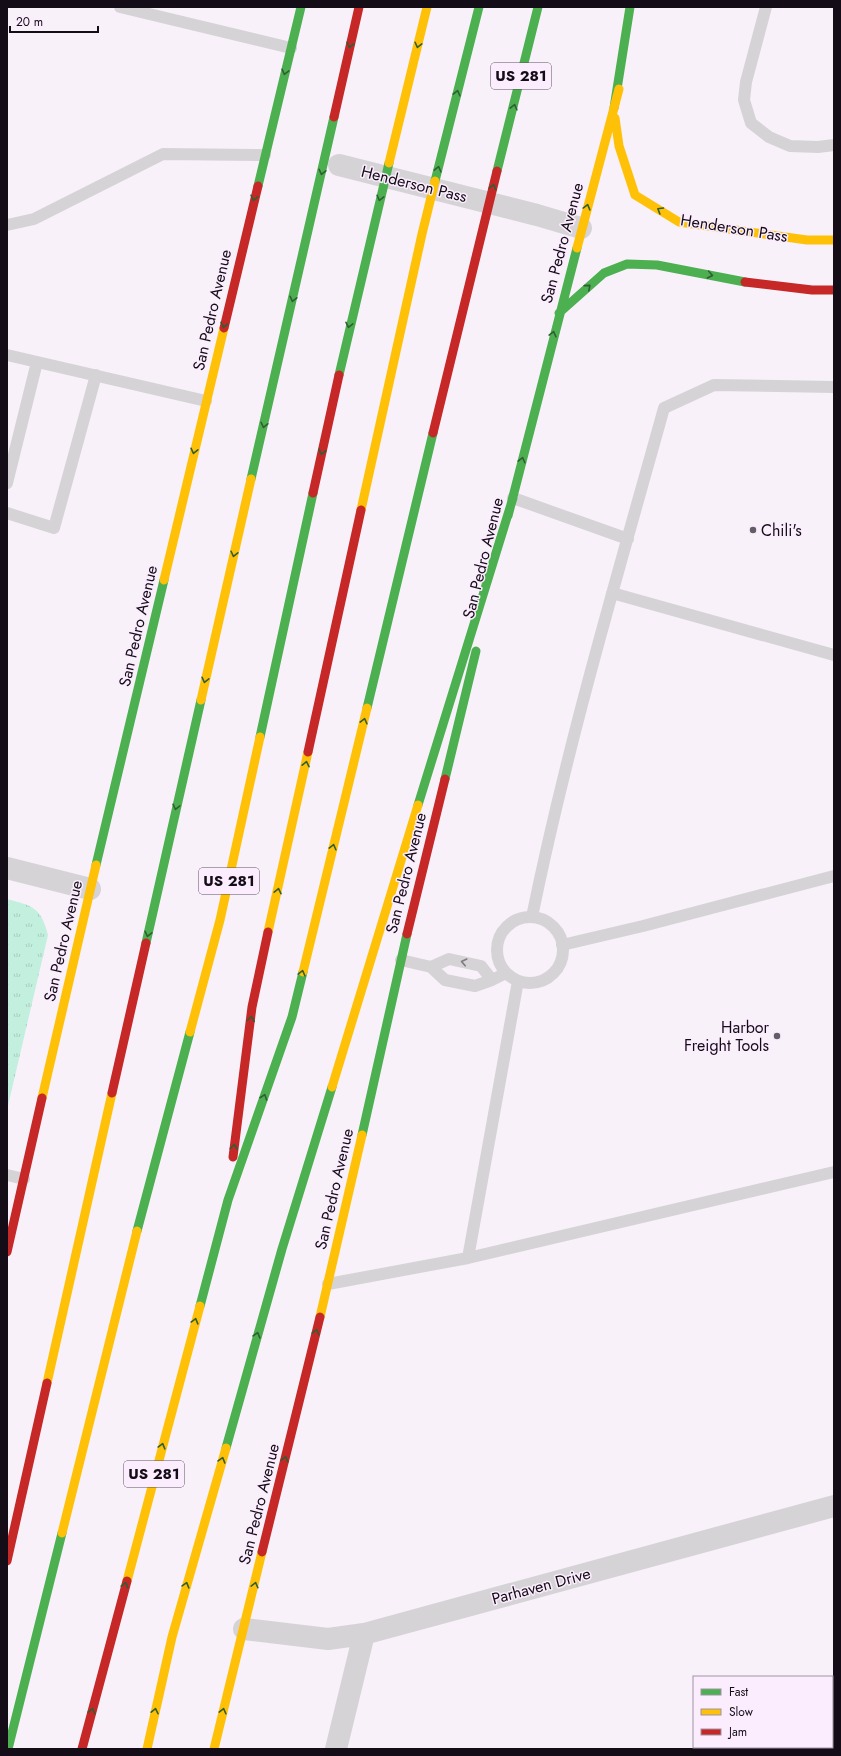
<svg xmlns="http://www.w3.org/2000/svg" width="841" height="1756" font-family="Jost,sans-serif">
  <style>
    .grass { fill: url(#grass-tufts) }
    .lines { fill: none; stroke-linecap: round; stroke-linejoin: round }
    .lane { stroke: #d6d3d6; stroke-width: 12 }
    .street { stroke: #d6d3d6; stroke-width: 22 }
    .fast { stroke: #4caf50; stroke-width: 9 }
    .slow { stroke: #ffc107; stroke-width: 9 }
    .jam { stroke: #c62828; stroke-width: 9 }
    .oneway { stroke: #305e33 }
    .oneway2 { stroke: #7f7980 }
    .poi-dot { fill: #645c66; stroke: #fbedfe; stroke-width: 1.5 }
    .labels { text-anchor: middle; dominant-baseline: central; stroke-width: 3; stroke-linejoin: round; paint-order: stroke }
    .shield { fill: #fbedfe; stroke: #59505c; stroke-width: 1 }
    .shield-label { font-size: 15px; font-weight: bold; fill: #140c16 }
    .street-label { font-size: 16px; fill: #140c16; stroke: #fbedfe }
    .poi-label { font-size: 16px; fill: #140c16; stroke: #fbedfe; text-anchor: start }
  </style>
  <defs>
    <pattern id="grass-tufts" width="24" height="20" patternUnits="userSpaceOnUse"><rect width="24" height="20" fill="#c3f0de"/><path d="M3 7l-1-3M5 7V3M7 7l1-3M15 17l-1-3M17 17v-4M19 17l1-3" fill="none" stroke="#a7cdbe"/></pattern>
  </defs>
  <rect width="100%" height="100%" fill="#f8f1fa"/>
  <path class="grass" d="M7,899C33,906 41,907 48,935L7,1110Z"/>
  <g class="lines">
    <path class="lane" d="M120,7L291,48
      M766,7L746,82L744,100L751,123L769,137L790,146L818,147L834,145
      M7,225L34,219L163,154L265,155
      M7,355L206,401
      M7,483L37,362
      M513,498L628,539
      M7,513L54,528L96,375
      M612,593L834,655
      M497 950a33 33 0 1 1 66 0a33 33 0 1 1-66 0Z
      M532,917C567,745 617,577 664,408L714,385L834,387
      M562,945L643,926L834,876
      M401,960L431,967L445,980L475,986L492,980L506,973
      M431,967L449,959L481,966L492,980
      M7,1175L24,1179
      M468,1258L834,1172
      M328,1284L468,1258L518,981"/>
    <path class="street" d="M339,165L537,215L581,228
      M7,868L90,889
      M244,1629L328,1639L364,1634L834,1506
      M336,1749L364,1634"/>
    <path class="fast" d="M614,108L630,7
      M497,171L538,7
      M435,181L479,7
      M258,186L301,7
      M559,313L604,273L627,264L657,265L745,282
      M339,375L389,163
      M251,479L334,117
      M508,516L577,248
      M367,708L433,433
      M260,737L313,493
      M445,779L476,651
      M418,805L513,498
      M96,865L164,580
      M146,943L201,700
      M362,1135L407,934
      M137,1231L190,1032
      M200,1306L228,1200L292,1017L303,972
      M226,1448L282,1249L332,1087
      M8,1749L62,1533"/>
    <path class="slow" d="M615,118L619,146L635,195L679,222L807,240H834
      M389,163L427,7
      M577,248L619,89
      M361,510L422,234L435,181
      M164,580L224,328
      M201,700L251,479
      M268,932L308,752
      M303,972L367,708
      M190,1032L220,920L260,737
      M332,1087L418,805
      M42,1098L96,865
      M320,1317L362,1135
      M47,1383L112,1093
      M62,1533L137,1231
      M127,1581L200,1306
      M147,1749L172,1637L226,1448
      M214,1749L262,1552"/>
    <path class="jam" d="M334,117L359,7
      M745,282L812,290H834
      M224,328L258,186
      M433,433L497,171
      M313,493L339,375
      M308,752L361,510
      M407,934L445,779
      M112,1093L146,943
      M233,1157L252,1007L268,932
      M7,1252L42,1098
      M262,1552L320,1317
      M7,1561L47,1383
      M82,1749L127,1581"/>
  </g>
  <defs><path id="oneway-chevron" d="M-2-3.5L2.5 0L-2 3.5" fill="none" stroke-width="1.6" stroke-linecap="round" stroke-linejoin="round"/></defs>
  <g class="oneway">
    <use href="#oneway-chevron" transform="translate(350 45) rotate(103)"/>
    <use href="#oneway-chevron" transform="translate(418 45) rotate(104)"/>
    <use href="#oneway-chevron" transform="translate(285 72) rotate(104)"/>
    <use href="#oneway-chevron" transform="translate(457 93) rotate(-76)"/>
    <use href="#oneway-chevron" transform="translate(514 107) rotate(-76)"/>
    <use href="#oneway-chevron" transform="translate(438 169) rotate(-76)"/>
    <use href="#oneway-chevron" transform="translate(322 172) rotate(103)"/>
    <use href="#oneway-chevron" transform="translate(493 187) rotate(-76)"/>
    <use href="#oneway-chevron" transform="translate(254 198) rotate(103)"/>
    <use href="#oneway-chevron" transform="translate(380 198) rotate(104)"/>
    <use href="#oneway-chevron" transform="translate(587 207) rotate(-75)"/>
    <use href="#oneway-chevron" transform="translate(660 210) rotate(-149)"/>
    <use href="#oneway-chevron" transform="translate(710 275) rotate(11)"/>
    <use href="#oneway-chevron" transform="translate(588 287) rotate(-41)"/>
    <use href="#oneway-chevron" transform="translate(293 299) rotate(103)"/>
    <use href="#oneway-chevron" transform="translate(224 325) rotate(103)"/>
    <use href="#oneway-chevron" transform="translate(349 325) rotate(102)"/>
    <use href="#oneway-chevron" transform="translate(553 334) rotate(-76)"/>
    <use href="#oneway-chevron" transform="translate(264 425) rotate(103)"/>
    <use href="#oneway-chevron" transform="translate(194 451) rotate(103)"/>
    <use href="#oneway-chevron" transform="translate(322 452) rotate(102)"/>
    <use href="#oneway-chevron" transform="translate(522 460) rotate(-76)"/>
    <use href="#oneway-chevron" transform="translate(234 554) rotate(103)"/>
    <use href="#oneway-chevron" transform="translate(205 680) rotate(103)"/>
    <use href="#oneway-chevron" transform="translate(364 721) rotate(-76)"/>
    <use href="#oneway-chevron" transform="translate(306 764) rotate(-78)"/>
    <use href="#oneway-chevron" transform="translate(176 807) rotate(103)"/>
    <use href="#oneway-chevron" transform="translate(333 847) rotate(-76)"/>
    <use href="#oneway-chevron" transform="translate(278 891) rotate(-78)"/>
    <use href="#oneway-chevron" transform="translate(148 934) rotate(103)"/>
    <use href="#oneway-chevron" transform="translate(302 973) rotate(-76)"/>
    <use href="#oneway-chevron" transform="translate(251 1019) rotate(-83)"/>
    <use href="#oneway-chevron" transform="translate(264 1097) rotate(-71)"/>
    <use href="#oneway-chevron" transform="translate(234 1147) rotate(-83)"/>
    <use href="#oneway-chevron" transform="translate(195 1321) rotate(-75)"/>
    <use href="#oneway-chevron" transform="translate(316 1332) rotate(-76)"/>
    <use href="#oneway-chevron" transform="translate(257 1335) rotate(-74)"/>
    <use href="#oneway-chevron" transform="translate(162 1446) rotate(-75)"/>
    <use href="#oneway-chevron" transform="translate(285 1459) rotate(-76)"/>
    <use href="#oneway-chevron" transform="translate(222 1460) rotate(-74)"/>
    <use href="#oneway-chevron" transform="translate(125 1585) rotate(-75)"/>
    <use href="#oneway-chevron" transform="translate(186 1585) rotate(-74)"/>
    <use href="#oneway-chevron" transform="translate(255 1585) rotate(-76)"/>
    <use href="#oneway-chevron" transform="translate(92 1711) rotate(-76)"/>
    <use href="#oneway-chevron" transform="translate(155 1711) rotate(-78)"/>
    <use href="#oneway-chevron" transform="translate(223 1711) rotate(-76)"/>
  </g>
  <use class="oneway2" href="#oneway-chevron" transform="translate(464 962) rotate(-167)"/>
  <g class="poi-dot">
    <circle cx="753" cy="530" r="4"/>
    <circle cx="777" cy="1036" r="4"/>
  </g>
  <g class="labels">
    <g class="shield">
      <rect x="491" y="63" width="60" height="26" rx="3"/>
      <rect x="199" y="868" width="60" height="26" rx="3"/>
      <rect x="124" y="1461" width="60" height="26" rx="3"/>
    </g>
    <g class="shield-label">
      <text x="521" y="76">US 281</text>
      <text x="229" y="881">US 281</text>
      <text x="154" y="1474">US 281</text>
    </g>
    <g class="street-label">
      <text transform="translate(414 184) rotate(14)">Henderson Pass</text>
      <text transform="translate(734 228) rotate(9)">Henderson Pass</text>
      <text transform="translate(562 243) rotate(-75)">San Pedro Avenue</text>
      <text transform="translate(212 310) rotate(-77)">San Pedro Avenue</text>
      <text transform="translate(483 558) rotate(-76)">San Pedro Avenue</text>
      <text transform="translate(138 626) rotate(-77)">San Pedro Avenue</text>
      <text transform="translate(406 873) rotate(-76)">San Pedro Avenue</text>
      <text transform="translate(63 941) rotate(-77)">San Pedro Avenue</text>
      <text transform="translate(334 1189) rotate(-77)">San Pedro Avenue</text>
      <text transform="translate(259 1504) rotate(-76)">San Pedro Avenue</text>
      <text transform="translate(541 1586) rotate(-15)">Parhaven Drive</text>
    </g>
    <g class="poi-label">
      <text x="761" y="530">Chili's</text>
      <text x="769" y="1027" text-anchor="end">Harbor<tspan x="769" dy="18">Freight Tools</tspan></text>
    </g>
  </g>
  <rect width="841" height="1756" fill="none" stroke="#140c16" stroke-width="16"/>
  <rect x="693" y="1676" width="140" height="72" fill="#fbedfe" stroke="#9f93a1"/>
  <rect x="701" y="1689" width="20" height="6" fill="#4caf50" stroke="#9f93a1"/>
  <text x="729" y="1696" font-size="12" fill="#140c16">Fast</text>
  <rect x="701" y="1709" width="20" height="6" fill="#ffc107" stroke="#9f93a1"/>
  <text x="729" y="1716" font-size="12" fill="#140c16">Slow</text>
  <rect x="701" y="1729" width="20" height="6" fill="#c62828" stroke="#9f93a1"/>
  <text x="729" y="1736" font-size="12" fill="#140c16">Jam</text>
  <path d="M10 26v6h88v-6" fill="none" stroke="#140c16" stroke-width="2"/>
  <text x="16" y="26" font-size="12" fill="#140c16" stroke="#fbedfe" stroke-width="3" paint-order="stroke">20 m</text>
</svg>
